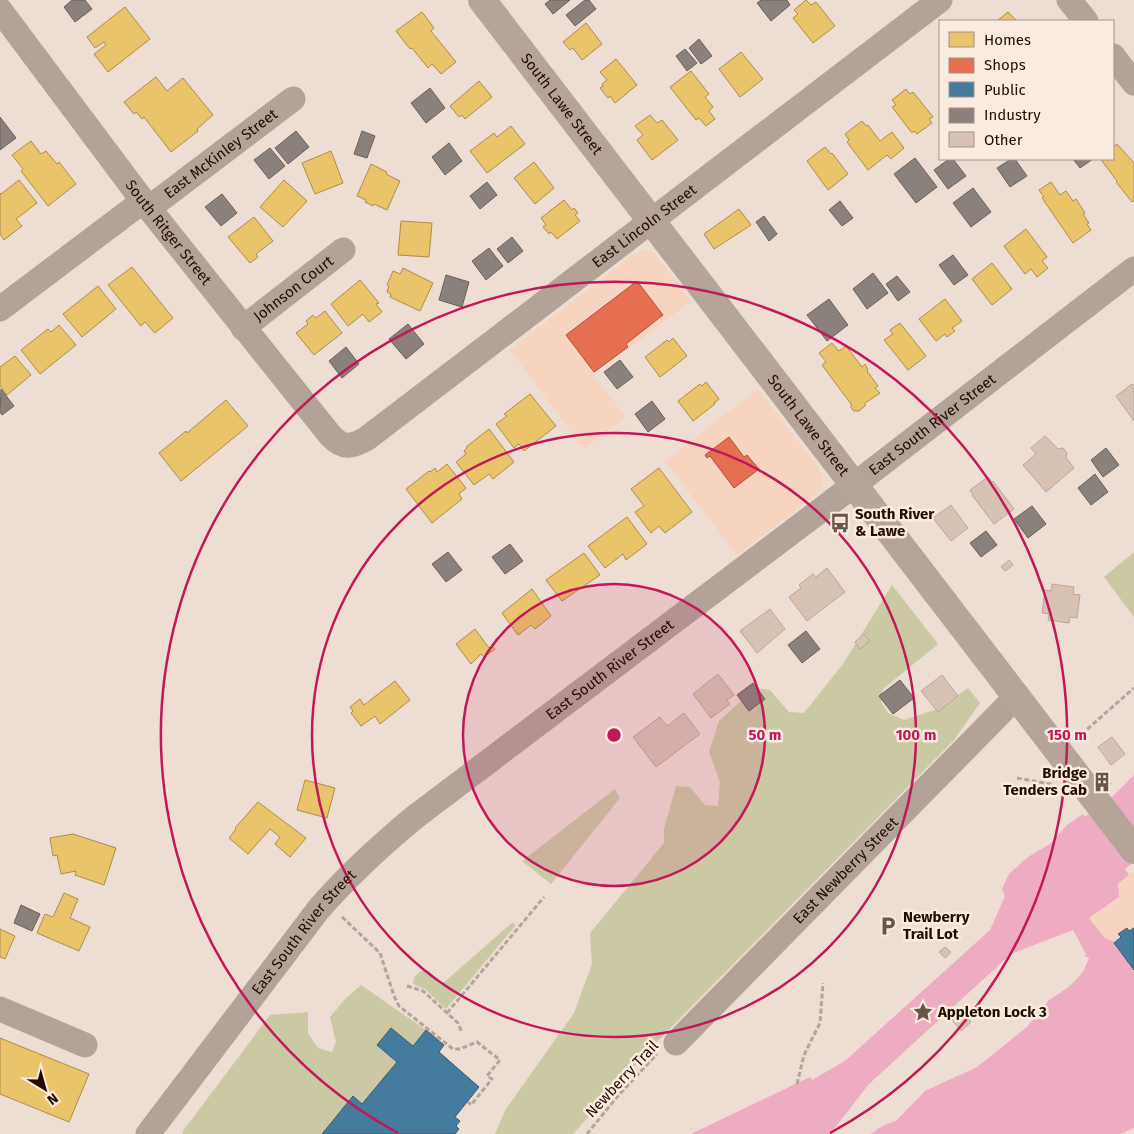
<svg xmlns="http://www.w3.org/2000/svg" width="1134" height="1134" font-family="'Fira Sans',sans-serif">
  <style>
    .built { fill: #f6d4bf }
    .green { fill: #cbc8a4 }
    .water { fill: #eeacc3 }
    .pier { fill: #edddd3 }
    .homes { fill: #e9c46a; stroke: #ae8c4a }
    .shops { fill: #e76f51; stroke: #ac5139 }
    .public { fill: #457b9d; stroke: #3b596e }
    .industry { fill: #8a817c; stroke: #6b5e57 }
    .building { fill: #d8c2b4; stroke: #bca79a }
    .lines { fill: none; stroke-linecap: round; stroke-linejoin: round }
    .path { stroke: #b4a59c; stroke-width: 3; stroke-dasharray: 5 2.5; stroke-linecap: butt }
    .minor { stroke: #b3a297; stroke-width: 25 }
    .major { stroke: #b6a499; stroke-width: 28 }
    .ring { fill: none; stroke: #c2185b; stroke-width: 2.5 }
    .labels { text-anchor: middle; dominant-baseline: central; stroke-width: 5; stroke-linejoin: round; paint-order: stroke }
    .street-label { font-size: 15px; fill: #240b00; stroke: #faebe1 }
    .poi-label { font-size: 15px; font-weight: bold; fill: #240b00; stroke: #faebe1; text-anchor: start }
    .centre { fill: #c2185b; stroke: #faebe1; stroke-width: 2.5 }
    .ring-label { font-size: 15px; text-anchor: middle; font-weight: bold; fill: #c2185b; stroke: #faebe1; stroke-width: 5; stroke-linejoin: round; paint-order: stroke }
  </style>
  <rect width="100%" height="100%" fill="#edddd3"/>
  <path class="built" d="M643,250H648L656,255L691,301L593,375L626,417L584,449L510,350L631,256Z
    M758,389L819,469L824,479L821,489L816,495L737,555L665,461Z
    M1133,872L1134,873V970L1115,942L1105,938L1089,918L1119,897L1118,884Z"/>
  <path class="green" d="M1134,552V617L1104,577Z
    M892,585L938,644L883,689L881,702L888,713L904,720L943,707L968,688L980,703L954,740L648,1051L573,1134H495L506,1109L574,1013L592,964L590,933L664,843V829L676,786L690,787L705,805L718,806L720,782L709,752L719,721L755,688L770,690L789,712L804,713L843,664Z
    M615,789L620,798L551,884L522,861Z
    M513,922L515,926L446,1009L425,989L413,984L414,977L421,971H429L442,984Z
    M361,985L426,1030L413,1046L391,1028L377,1045L397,1062L362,1104L352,1097L322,1134H183V1131L270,1015L308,1012V1033L318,1048L332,1052L336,1042L330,1017L345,999Z"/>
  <path class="water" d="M1134,767V862L1125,869L1129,875L1118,884L1119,897L1089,918L1105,938L1115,942L1134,970V1128L1120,1134H866L895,1118L906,1102L930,1079L954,1073L1002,1038L1071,978L1086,954L1073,930L1011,954L869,1084L830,1134H691L810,1077L812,1080L845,1061L990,930L1005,896L1002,889L1009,874L1028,857L1050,844L1066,826L1083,814L1085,817L1114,795L1112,792Z"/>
  <path class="pier" d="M1134,764V775L1114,795L1110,790Z
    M1082,955L1089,958L1083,972L1070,986L1048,1001L1027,1027L977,1067L925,1091L896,1121L882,1126L871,1134H863L876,1121L894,1115L902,1102L930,1079L941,1074L953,1071L1000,1036L1034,1001L1069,977Z"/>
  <path class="homes" d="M806,0L811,5L816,2L835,26L813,43L793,18L798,14L794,10Z
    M125,7L150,39L108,72L94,54L106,45L104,42L95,48L87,37Z
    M422,12L434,28L431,31L456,62L441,74L432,64L428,68L412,48L410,49L396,31Z
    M1008,12L1017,21H997Z
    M586,23L602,44L582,60L573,48L570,50L563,42Z
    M741,52L763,79L740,97L719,69Z
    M616,59L637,85L615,103L610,96L608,98L600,88L603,86L602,84L607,80L600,72Z
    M691,71L709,94L705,97L713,107L709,111L715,119L706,126L699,118L696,120L670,87Z
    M156,77L167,91L183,78L213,115L197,129L198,131L171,152L144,117L142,119L136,112L134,114L124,102Z
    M479,81L492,97L465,119L462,115L459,117L450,106Z
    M906,89L910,94L913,92L933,117L929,119L932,123L917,134L914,131L912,133L892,107L896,105L892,100Z
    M650,115L657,123L662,120L678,140L652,160L637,140L643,135L635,126Z
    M862,121L866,126L868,125L880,141L892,132L904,148L891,159L887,155L868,170L847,142L849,140L845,134Z
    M511,126L525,144L487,173L470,151L494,133L497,137Z
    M31,141L41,154L46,151L57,164L59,162L76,184L48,206L21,171L23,169L12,155Z
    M1117,144L1134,163V200L1132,202L1116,182L1117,181L1102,161L1103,160L1102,159H1113V147Z
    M825,147L831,154L832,153L848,174L828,190L807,161Z
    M331,151L343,183L315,194L302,163Z
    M534,162L554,188L535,204L514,178Z
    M371,164L387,172L386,174L400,181L387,210L374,204L373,206L365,202L366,200L357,196Z
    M19,180L37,203L16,219L22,226L4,240L0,234V193L1,194Z
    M284,180L307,201L283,227L260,207Z
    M1051,182L1060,195L1066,191L1073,201L1076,199L1085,213L1083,214L1089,223L1087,224L1091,230L1073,243L1042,198L1044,197L1039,190Z
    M564,200L572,210L574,208L578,213L575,215L580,221L557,239L551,232L549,234L543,227L546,225L541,218Z
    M739,209L751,225L714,249L704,234Z
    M254,217L273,241L256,254L258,257L250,263L228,237Z
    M401,221L432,223L429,257L398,255Z
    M1026,229L1047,257L1042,261L1048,268L1037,277L1031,269L1025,274L1004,246Z
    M992,263L1012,289L992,305L972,279Z
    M132,267L173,318L155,333L145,322L141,326L108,285Z
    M403,268L433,283L420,311L390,297L391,294L387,292L389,286L387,285L393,271L400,274Z
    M360,280L379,303L376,304L382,312L369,322L363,314L348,326L331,304Z
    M98,286L116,309L82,337L63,314Z
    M945,299L962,321L952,328L955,331L947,337L945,334L936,341L919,319Z
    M325,311L342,333L314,355L296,333L308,324L306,321L313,315L316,318Z
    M900,323L926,356L908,370L884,340L893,334L890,330Z
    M59,325L76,345L40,374L21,350L48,329L51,332Z
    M673,338L687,356L660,377L645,357L667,340L669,342Z
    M832,343L839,351L846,346L862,367L865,364L868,370L867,371L878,386L875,388L880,393L865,403V406L859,411H854L851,408V404L822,365L826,362L819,353Z
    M15,356L31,375L7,395L0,386V367Z
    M706,382L719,399L714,403L715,404L693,421L678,401L700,384L702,386Z
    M530,394L556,426L524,451L519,444L514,448L496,424L507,416L504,414Z
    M226,400L248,426L181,481L159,453L186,431L187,433Z
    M489,429L514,462L493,479L489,474L474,485L456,462L466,454L464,451L467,448L466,447Z
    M447,464L466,488L459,494L462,499L432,523L406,489L429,471L430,472L435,468L437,472Z
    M659,468L692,512L665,533L659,526L651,533L635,512L644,506L631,489Z
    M627,517L647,544L626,560L623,554L605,568L588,546Z
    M584,553L600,575L562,601L546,580Z
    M532,589L551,616L535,629L531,625L518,635L502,613Z
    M475,629L489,648L492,646L495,649L484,657L481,654L471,664L456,644Z
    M395,681L410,700L380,724L375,716L361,726L351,713L353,711L350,707L360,699L364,705Z
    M305,780L335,788L327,818L297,810Z
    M258,802L306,838L290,857L275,844L280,837L270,829L248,854L229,838L236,829L235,828Z
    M73,834L116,848L104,885L75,875L76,871L61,874L57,855L53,856L50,838Z
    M64,893L78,899L70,918L90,927L79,951L37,933L45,914L53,917Z
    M0,929L15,936L5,959L0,957Z
    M0,1038L89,1074L69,1122L0,1094Z"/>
  <path class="shops" d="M637,281L663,315L626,344L628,347L594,372L566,335Z
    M729,437L744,457L747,455L759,469L734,488L710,456L707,458L705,455Z"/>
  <path class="public" d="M1127,928L1129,931L1134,928V970L1114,943L1121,937L1118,934Z
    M391,1028L413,1046L426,1030L444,1045L439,1052L479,1087L455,1117L460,1121L456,1126L459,1129L455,1134H322L353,1096L362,1104L397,1062L377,1045Z"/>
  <path class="industry" d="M72,0H85L92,9L75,22L64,7Z
    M550,0H570L553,14L545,4Z
    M585,0H589L596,9L575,26L566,15Z
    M761,0H787L790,5L771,21L757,3Z
    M699,39L712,56L701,64L689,48Z
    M685,49L697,63L687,71L676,56Z
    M430,88L445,108L426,123L411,103Z
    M0,117L16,138L0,150Z
    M296,131L309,147L288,164L275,148Z
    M362,131L375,136L367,158L354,154Z
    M449,143L462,161L445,175L432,157Z
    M270,148L285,166L269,179L254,160Z
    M915,158L937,187L916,203L894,174Z
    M949,159H953L966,176L948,189L934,170Z
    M1011,159H1015L1027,176L1010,187L997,168Z
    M1073,159H1093L1080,168Z
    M487,182L497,195L480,209L470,196Z
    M973,188L991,212L971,227L953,203Z
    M222,194L237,213L221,226L205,207Z
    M840,201L853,218L842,226L829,210Z
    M764,216L777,234L769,241L756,222Z
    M512,237L523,251L508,263L497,249Z
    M489,248L503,266L486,280L472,261Z
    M953,255L968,275L954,285L939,265Z
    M873,273L888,293L867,309L853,289Z
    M446,275L469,282L462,307L439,300Z
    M897,276L910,292L898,301L886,284Z
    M829,299L848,325L827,341L807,315Z
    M408,324L424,344L406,359L389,339Z
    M346,347L359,364L342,378L329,361Z
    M620,360L633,377L617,389L604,372Z
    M1,389L14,406L2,415L0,412Z
    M652,401L665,419L648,432L635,414Z
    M1106,448L1119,465L1103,477L1091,460Z
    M1095,474L1108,492L1091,505L1078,488Z
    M1032,506L1046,524L1028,538L1014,519Z
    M986,531L997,545L981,557L970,543Z
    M510,544L523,561L505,574L492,557Z
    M448,552L462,570L446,582L432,564Z
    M806,631L820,649L802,663L788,645Z
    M900,680L914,698L893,714L879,696Z
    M753,683L765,699L749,711L737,695Z
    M21,905L40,914L32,931L14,923Z"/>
  <path class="building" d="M1132,384L1134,386V421L1116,396Z
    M1045,436L1058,449L1063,448L1067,453L1066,458L1074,468L1046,492L1023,465L1036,454L1031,448Z
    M988,477L992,482L993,481L1014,509L994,524L972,495H973L970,490Z
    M951,505L968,528L951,541L933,518Z
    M1009,560L1013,565L1005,571L1001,567Z
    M827,568L845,592L807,621L789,597L801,588L799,585L813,574L816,577Z
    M1052,584L1074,587L1073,594L1080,595L1077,618L1070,617L1069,623L1048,620L1049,614L1042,613L1045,590L1051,591Z
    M770,609L785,629L757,653L740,631Z
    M864,634L870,641L860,649L855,642Z
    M718,674L734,695L727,700L730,704L711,718L693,694Z
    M942,675L958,696L938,712L921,691Z
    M684,713L700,734L656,767L633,737L660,717L667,726Z
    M1112,737L1125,754L1111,765L1098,747Z
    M1101,772L1111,784L1102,791L1092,779Z
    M945,947L951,952L945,958L939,952Z
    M962,1011L971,1022L961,1031L952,1020Z"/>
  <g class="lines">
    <path class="path" d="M1076,739L1134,688
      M1017,778L1050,784L1053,781
      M342,917L380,953L394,996L399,1006L453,1049H460L477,1042L500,1060L487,1076L492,1079L471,1105L468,1102
      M407,986L423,991L458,1023L462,1033
      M447,1013L544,897
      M797,1084L804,1055L820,1023L823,983
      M587,1134L617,1097L657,1054"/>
    <g class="minor">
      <path d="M1069,0L1086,21"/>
      <path id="s1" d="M0,10L143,201L330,435C343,449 351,447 366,439L940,0"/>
      <path d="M1113,56L1134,83"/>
      <path id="s2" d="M149,208L293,99"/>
      <path d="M0,309L143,201"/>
      <path id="s3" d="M243,328L343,250"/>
      <path d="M0,1009L85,1045"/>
      <path id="s4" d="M676,1043L1016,697"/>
      <path id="s5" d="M148,1134L318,910C348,875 380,846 415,817L854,485L1134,269"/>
    </g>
    <path class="major" id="s6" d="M482,0L1134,850"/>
  </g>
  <circle cx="614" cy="735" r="151" fill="#c2185b" fill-opacity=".12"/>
  <g class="ring">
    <circle cx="614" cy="735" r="151"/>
    <circle cx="614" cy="735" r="302"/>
    <path d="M398 1133A453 453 0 1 1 830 1133"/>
  </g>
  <defs>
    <symbol id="bus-bare" viewBox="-9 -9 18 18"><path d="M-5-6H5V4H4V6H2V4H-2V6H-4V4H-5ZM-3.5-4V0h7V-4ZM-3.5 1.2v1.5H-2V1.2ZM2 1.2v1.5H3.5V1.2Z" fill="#6a544a" stroke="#faebe1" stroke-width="2.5" paint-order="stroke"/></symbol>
    <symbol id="building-bare" viewBox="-9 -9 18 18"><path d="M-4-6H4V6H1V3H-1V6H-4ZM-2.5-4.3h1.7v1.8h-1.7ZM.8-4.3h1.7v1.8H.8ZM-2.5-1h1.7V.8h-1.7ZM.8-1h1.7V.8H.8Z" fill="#6a544a" stroke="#faebe1" stroke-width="2.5" paint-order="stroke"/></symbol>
    <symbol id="parking-bare" viewBox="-9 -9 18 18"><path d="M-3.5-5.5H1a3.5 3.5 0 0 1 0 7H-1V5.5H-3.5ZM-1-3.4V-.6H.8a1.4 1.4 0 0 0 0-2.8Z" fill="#6a544a" stroke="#faebe1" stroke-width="2.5" paint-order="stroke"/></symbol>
    <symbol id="sight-bare" viewBox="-9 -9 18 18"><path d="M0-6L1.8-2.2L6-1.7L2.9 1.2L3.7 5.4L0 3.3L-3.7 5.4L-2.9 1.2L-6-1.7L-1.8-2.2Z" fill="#6a544a" stroke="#faebe1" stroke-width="2.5" paint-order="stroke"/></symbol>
  </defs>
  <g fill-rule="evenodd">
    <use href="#bus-bare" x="826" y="509" width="28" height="28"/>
    <use href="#building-bare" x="1088" y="768" width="28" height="28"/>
    <use href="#parking-bare" x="874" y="912" width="28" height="28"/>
    <use href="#sight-bare" x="909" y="998" width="28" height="28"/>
  </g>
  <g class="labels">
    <g class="street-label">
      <text stroke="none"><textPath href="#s6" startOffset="131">South Lawe Street</textPath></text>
      <text stroke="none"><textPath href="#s2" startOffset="90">East McKinley Street</textPath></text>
      <text stroke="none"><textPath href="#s1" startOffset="929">East Lincoln Street</textPath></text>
      <text stroke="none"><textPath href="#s1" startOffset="279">South Ritger Street</textPath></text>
      <text stroke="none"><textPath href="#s3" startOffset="64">Johnson Court</textPath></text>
      <text stroke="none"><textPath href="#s5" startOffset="1065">East South River Street</textPath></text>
      <text stroke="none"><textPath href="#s6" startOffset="536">South Lawe Street</textPath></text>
      <text stroke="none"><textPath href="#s5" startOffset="660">East South River Street</textPath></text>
      <text stroke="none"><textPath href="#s4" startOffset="242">East Newberry Street</textPath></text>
      <text stroke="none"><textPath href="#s5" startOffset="255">East South River Street</textPath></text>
      <text transform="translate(622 1079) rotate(-47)">Newberry Trail</text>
    </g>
    <g class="poi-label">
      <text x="855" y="514">South River<tspan x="855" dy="17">&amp; Lawe</tspan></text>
      <text x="1087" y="773" text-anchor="end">Bridge<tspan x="1087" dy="17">Tenders Cab</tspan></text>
      <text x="903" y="917">Newberry<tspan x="903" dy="17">Trail Lot</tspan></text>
      <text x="938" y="1012">Appleton Lock 3</text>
    </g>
  </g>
  <circle cx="614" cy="735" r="8" class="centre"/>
  <g class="ring-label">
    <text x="765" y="740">50 m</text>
    <text x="916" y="740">100 m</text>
    <text x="1067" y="740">150 m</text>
  </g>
  <rect x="939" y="20" width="175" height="140" fill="#faebe1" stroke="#a49187"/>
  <rect x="949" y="32" width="25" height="15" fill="#e9c46a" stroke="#a49187"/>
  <text x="984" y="45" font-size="15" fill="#240b00">Homes</text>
  <rect x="949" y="58" width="25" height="15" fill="#e76f51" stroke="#a49187"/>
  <text x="984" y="70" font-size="15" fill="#240b00">Shops</text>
  <rect x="949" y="82" width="25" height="15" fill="#457b9d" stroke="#a49187"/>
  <text x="984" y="95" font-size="15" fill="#240b00">Public</text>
  <rect x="949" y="108" width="25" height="15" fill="#8a817c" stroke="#a49187"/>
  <text x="984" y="120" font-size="15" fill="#240b00">Industry</text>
  <rect x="949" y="132" width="25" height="15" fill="#d8c2b4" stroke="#a49187"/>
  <text x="984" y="145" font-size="15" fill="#240b00">Other</text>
  <g transform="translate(45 1089) rotate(143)" stroke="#faebe1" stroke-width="4" paint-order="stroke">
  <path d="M0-4L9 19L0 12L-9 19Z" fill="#240b00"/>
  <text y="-8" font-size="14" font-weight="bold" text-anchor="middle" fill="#240b00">N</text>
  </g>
</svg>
